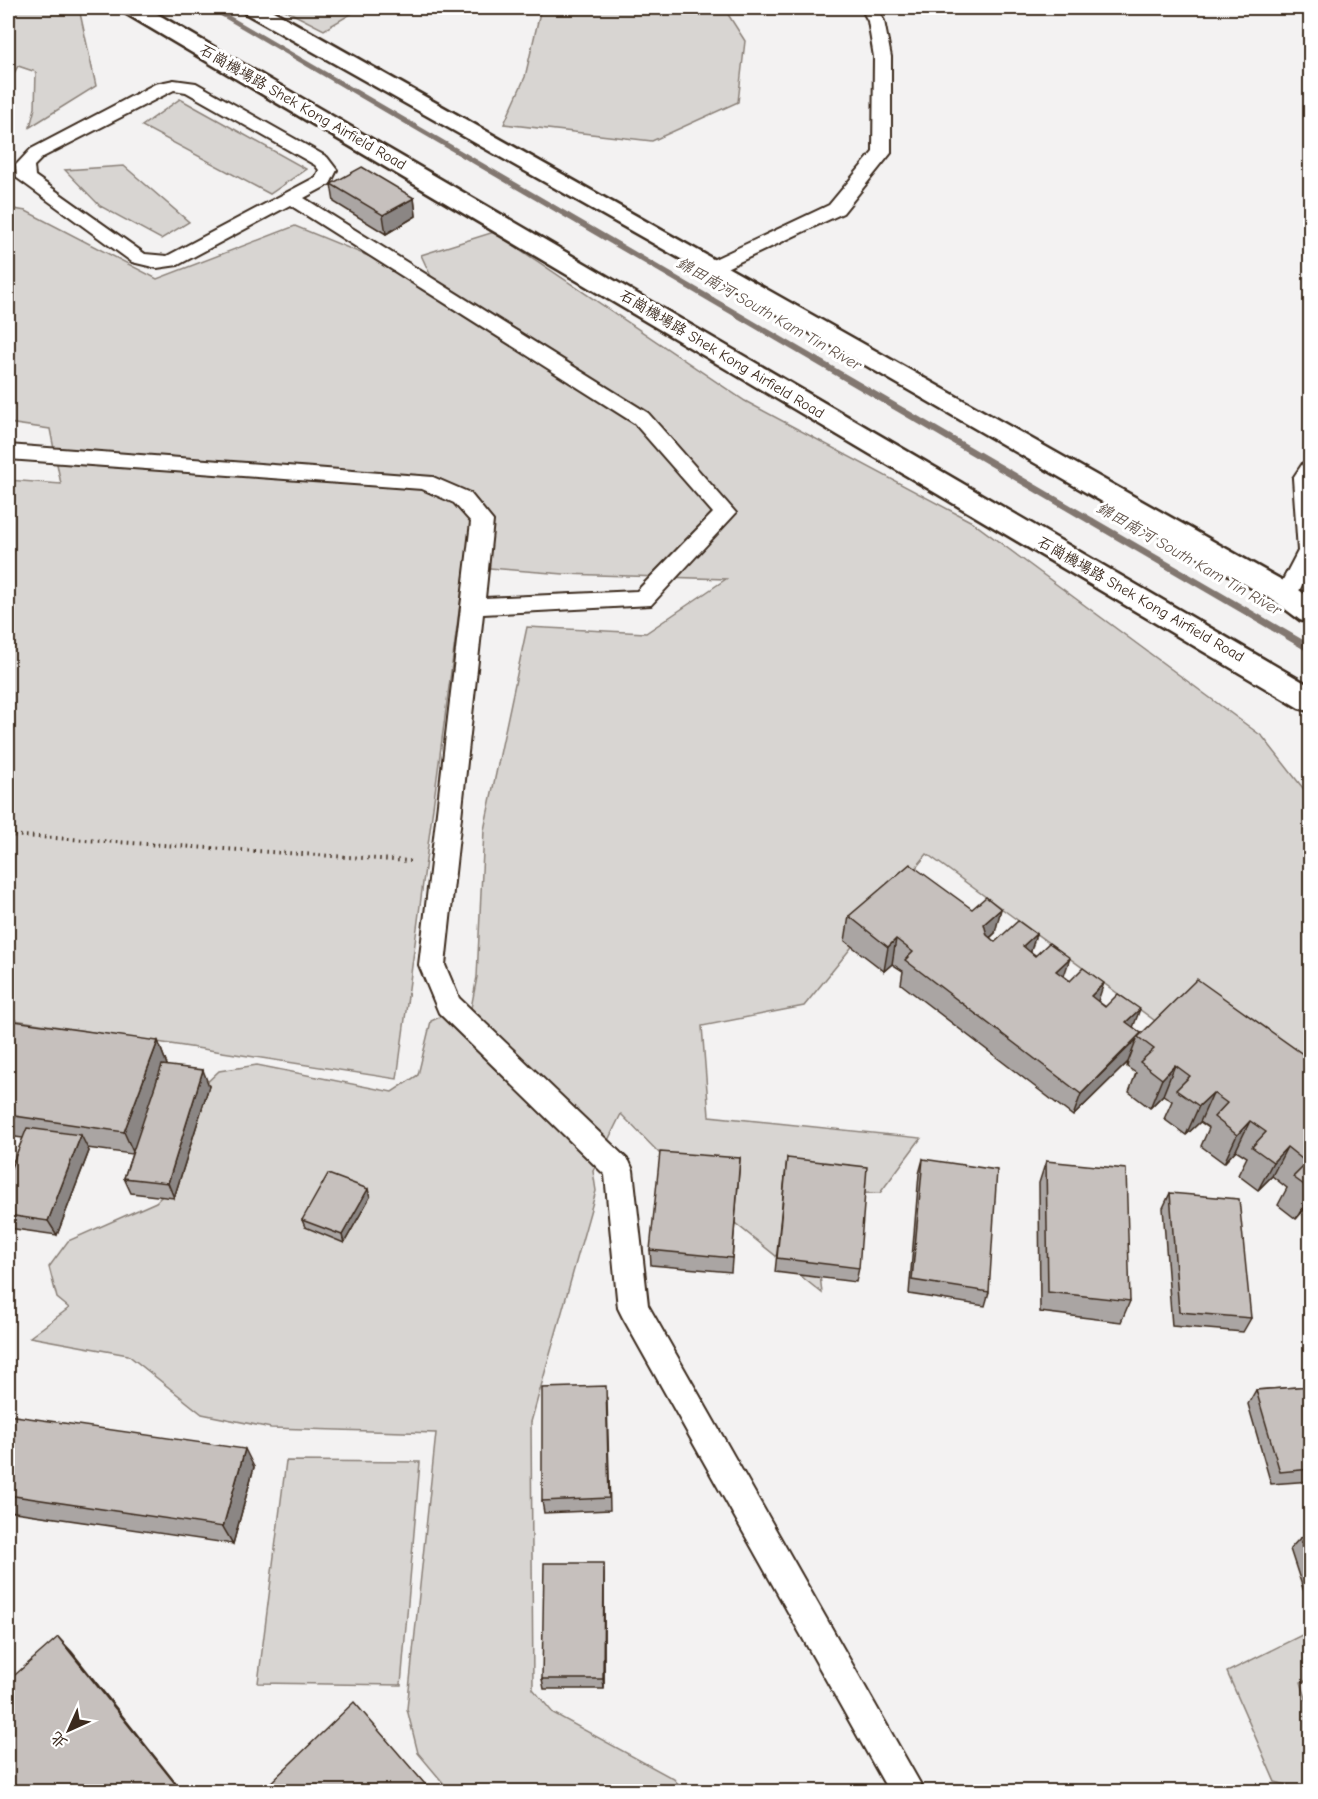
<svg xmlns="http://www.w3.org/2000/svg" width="1318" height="1799" font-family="'Comic Neue','LXGW WenKai TC',sans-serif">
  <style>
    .green { fill: #d8d5d2; stroke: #8a8078; stroke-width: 1.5 }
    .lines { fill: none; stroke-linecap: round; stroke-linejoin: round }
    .stream { fill: #827770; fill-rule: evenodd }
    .lane-casing { stroke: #3b2a1e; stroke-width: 4 }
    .street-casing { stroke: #3b2a1e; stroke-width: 5 }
    .path { stroke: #3b2a1e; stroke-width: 4; stroke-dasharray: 1.5 4.5; stroke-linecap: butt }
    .lane { fill: #fff; fill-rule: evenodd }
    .street { fill: #fff; fill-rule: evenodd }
    .wall { fill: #aaa5a3; stroke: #3b2a1e; stroke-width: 1.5 }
    .shaded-wall { fill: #8b8684; stroke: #3b2a1e; stroke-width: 1.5 }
    .building { fill: #c6c0bd; stroke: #3b2a1e; stroke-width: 1.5 }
    .labels { text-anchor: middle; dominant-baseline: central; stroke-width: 6; stroke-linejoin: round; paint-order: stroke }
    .far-street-label { font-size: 15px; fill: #3b2a1e; stroke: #fff }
    .far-water-label { font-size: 16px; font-style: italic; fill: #65574e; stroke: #fff }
  </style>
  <rect width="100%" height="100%" fill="#f3f2f2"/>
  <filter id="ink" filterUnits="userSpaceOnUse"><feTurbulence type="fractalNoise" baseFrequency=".0167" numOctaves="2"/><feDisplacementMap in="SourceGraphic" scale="12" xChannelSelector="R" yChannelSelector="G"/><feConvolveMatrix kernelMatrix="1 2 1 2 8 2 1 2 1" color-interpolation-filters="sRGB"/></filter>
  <g filter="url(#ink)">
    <path class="green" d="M8,8H56L80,13L96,86L30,127L35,108L36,72L18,66L8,84Z
      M281,8H361L324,30Z
      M541,8H724L745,41L738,102L652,141L504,124L525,77Z
      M180,99L306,169L270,194L142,126Z
      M124,166L189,222L161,239L100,206L65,170Z
      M8,208L26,211L157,279L295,226L434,283L421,255L494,232L745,401L972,522L1263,737L1310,797V1130L1277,1110L927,854L804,1006L702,1026L709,1116L921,1138L880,1193L811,1194L822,1293L700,1195L621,1114L593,1171L596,1191L531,1422L533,1689L553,1713L674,1779L684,1791H450L418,1753L407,1709L436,1433L271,1428L202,1414L128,1355L30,1337L69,1308L57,1298L49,1267L68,1241L156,1202L172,1186L199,1090L219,1071L257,1065L392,1092L418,1075L431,1021L446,1014L466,1034L477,977L484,830L527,627L646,633L726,579L564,574L465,566L397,1079L8,1019V480L61,484L50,429L8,423Z
      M286,1461L420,1462L401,1685L258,1683Z
      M1310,1631V1680L1301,1682L1310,1711V1791L1275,1782L1227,1672Z"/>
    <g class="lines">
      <path class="stream" d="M207,8H216L1310,644V653Z"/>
      <defs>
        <path id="lane" d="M861,8H877L884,21L891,57V153L843,213L720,271H706L703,267L706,263L829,205L873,152L874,57L868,21Z
          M174,80L196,83L327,157L337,170L330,184L304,198L648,413L736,513L651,605L483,614L445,965L459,998L629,1161L633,1170L648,1305L925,1792H889L623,1318L618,1308L605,1175L439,1013L419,965L471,522L454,503L422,489L8,459V445L433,477L470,493L493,521L485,598L637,591L713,513L634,423L290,205L178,265L157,268L132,262L17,178L16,165L31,149L155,84ZM174,90L186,92L315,165L319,170L316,177L167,256L145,254L35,176L34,166L43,157Z
          M1310,461V569L1294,601L1286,603L1278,601L1275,595L1298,551L1293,478L1303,463Z"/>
        <path id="street" d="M122,8H147L1310,686V711L1299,708L125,13Z
          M243,8H268L1296,588L1310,598V623L1300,620L1276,602L704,272L245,13Z"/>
      </defs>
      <use href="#lane" class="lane-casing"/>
      <use href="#street" class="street-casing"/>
      <path class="path" d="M8,835L410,861"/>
      <use href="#lane" class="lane"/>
      <use href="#street" class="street"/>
    </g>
    <path class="wall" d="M331,184L414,198L416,216L386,234L334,202Z
      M849,916L995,933L990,938L995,942L1031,952L1141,1033L1311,1060V1206L1309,1204L1296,1219L1278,1205L1287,1188L1272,1176L1258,1190L1238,1175L1247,1157L1236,1150L1224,1163L1201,1146L1209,1128L1200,1122L1186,1135L1164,1119L1172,1101L1163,1095L1150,1108L1129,1092L1136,1073L1127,1067L1128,1062L1073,1116L901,984L903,971L892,964L884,971L845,941Z
      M8,1037L158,1041L167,1065L166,1066L209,1086L174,1198L131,1193L124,1178L132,1154L87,1148L89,1151L57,1235L8,1228V1175L23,1138L8,1136Z
      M740,1158L731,1272L651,1265L650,1250Z
      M787,1158L859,1268L856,1282L775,1272Z
      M923,1159L989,1292L985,1306L909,1294L919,1174Z
      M1046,1161L1130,1301L1121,1322L1040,1312L1039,1183Z
      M1170,1193L1251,1318L1243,1332L1172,1326L1163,1208Z
      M370,1197L344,1243L305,1227L302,1220Z
      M1311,1386V1481L1271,1484L1248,1404L1256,1390Z
      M607,1399L610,1510L544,1513L542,1501Z
      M8,1415L254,1467L233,1544L8,1511Z
      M1311,1536V1613L1290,1549L1300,1538Z
      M604,1574V1689H544L542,1679Z"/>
    <path class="shaded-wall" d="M414,198L416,216L386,234L383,215Z
      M1001,909L995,933L978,948L984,924Z
      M1036,934L1029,958L1023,946Z
      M896,939L892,964L884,971L888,947Z
      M1070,958L1062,982L1056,971Z
      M1104,983L1096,1007L1091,996Z
      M1140,1009L1131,1033L1126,1022Z
      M1137,1039L1128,1062L1073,1116L1081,1094Z
      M158,1041L167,1065L134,1154L124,1132Z
      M1175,1065L1163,1095L1150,1108L1162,1079Z
      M203,1070L209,1086L174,1198L168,1183Z
      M1213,1093L1200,1122L1186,1135L1199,1106Z
      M1250,1121L1236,1150L1224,1163L1237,1135Z
      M81,1135L89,1151L57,1235L48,1221Z
      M1287,1147L1272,1176L1258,1190L1273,1162Z
      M368,1189L370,1197L344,1243L342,1235Z
      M1311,1194V1201L1296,1219Z
      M245,1449L254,1467L233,1544L223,1527Z
      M604,1563V1689L603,1679Z
      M58,1637L72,1652L182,1791H181Z"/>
    <path class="building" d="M362,167L414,198L383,215L331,184Z
      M910,864L972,909L986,897L1001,909L984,924L987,935L995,942L1018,921L1036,934L1023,946L1035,956L1049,943L1070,958L1056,971L1070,981L1083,968L1104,983L1091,996L1105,1007L1118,994L1140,1009L1126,1022L1141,1033L1081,1094L905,960L913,952L896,939L888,947L849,916Z
      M1197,979L1311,1060V1190L1293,1177L1307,1163L1287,1147L1273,1162L1252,1147L1266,1132L1250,1121L1237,1135L1214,1117L1227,1103L1213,1093L1199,1106L1176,1090L1190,1076L1175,1065L1162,1079L1140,1062L1154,1049L1138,1037Z
      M14,1021L158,1041L124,1132L8,1115V1037Z
      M162,1065L203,1070L168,1183L124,1178Z
      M27,1128L81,1135L48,1221L8,1215V1175Z
      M660,1152L740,1158L732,1258L650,1250Z
      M787,1158L867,1167L859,1268L777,1258Z
      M923,1159L997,1170L989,1292L912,1280Z
      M1046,1161L1126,1169L1130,1301L1048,1292Z
      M328,1174L368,1189L342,1235L302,1220Z
      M1170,1193L1239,1199L1251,1318L1179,1312Z
      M606,1386L609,1498L542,1501V1388Z
      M1311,1386V1469L1280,1472L1256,1390Z
      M8,1415L245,1449L223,1527L8,1495Z
      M1311,1536V1571L1300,1538Z
      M544,1563H604L603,1679H542Z
      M58,1637L181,1791H8V1681Z
      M354,1702L431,1791H262Z"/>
  </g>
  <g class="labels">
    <g class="far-street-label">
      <text transform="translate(303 107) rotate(30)">石崗機場路 Shek Kong Airfield Road</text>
      <text transform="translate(722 354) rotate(31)">石崗機場路 Shek Kong Airfield Road</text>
      <text transform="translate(1141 599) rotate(30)">石崗機場路 Shek Kong Airfield Road</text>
    </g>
    <g class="far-water-label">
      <text transform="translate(769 314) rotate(30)">錦田南河 South Kam Tin River</text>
      <text transform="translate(1189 559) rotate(30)">錦田南河 South Kam Tin River</text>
    </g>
  </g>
  <rect width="1318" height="1799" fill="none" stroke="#fff" stroke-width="30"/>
  <rect x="15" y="15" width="1288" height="1769" fill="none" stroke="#3b2a1e" stroke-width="2" filter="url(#ink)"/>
  <g transform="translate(69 1730) rotate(225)" stroke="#ffffff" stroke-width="4.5" paint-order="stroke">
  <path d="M0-4.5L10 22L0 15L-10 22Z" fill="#3b2a1e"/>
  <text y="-9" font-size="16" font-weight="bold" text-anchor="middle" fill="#3b2a1e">北</text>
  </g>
</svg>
